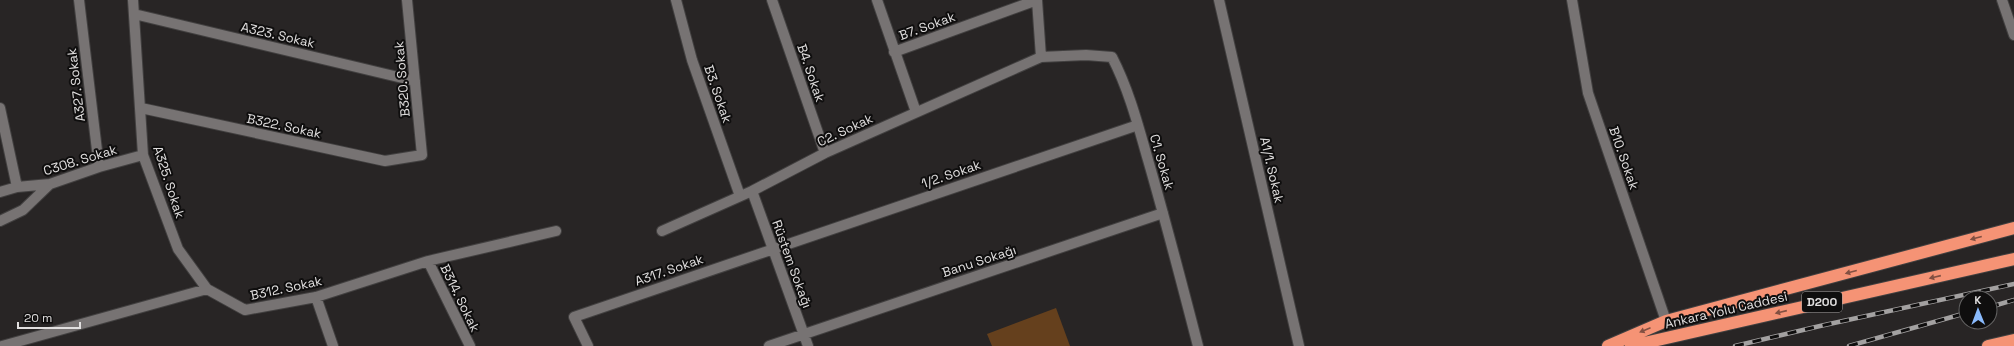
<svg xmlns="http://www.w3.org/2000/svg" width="2014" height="346" font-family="'Space Grotesk',sans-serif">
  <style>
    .green { fill: #65401d }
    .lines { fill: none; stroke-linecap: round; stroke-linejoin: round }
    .street-casing { stroke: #424040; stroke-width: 12 }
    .highway-casing { stroke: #424040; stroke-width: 14 }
    .street { stroke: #777373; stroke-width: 10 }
    .highway { stroke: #f59375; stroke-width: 12 }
    .rail-casing { stroke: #a3a1a1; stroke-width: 4.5 }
    .rail { stroke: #0f0e0e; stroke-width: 3; stroke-dasharray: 9; stroke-linecap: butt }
    .oneway { fill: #825042 }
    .labels { text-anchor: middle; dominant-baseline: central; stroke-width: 4; stroke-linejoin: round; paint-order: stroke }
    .shield { fill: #0f0e0e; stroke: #a2a0a0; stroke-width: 1 }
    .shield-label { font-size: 12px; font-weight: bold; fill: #e1dfdf }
    .street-label { font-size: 13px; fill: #e1dfdf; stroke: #0f0e0e }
  </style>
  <rect width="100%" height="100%" fill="#282525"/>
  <path class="green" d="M1056,308L1070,346H992L987,334Z"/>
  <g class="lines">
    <defs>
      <path id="street" d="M79,0L99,167
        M133,0L143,155L178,249L207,289
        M676,0L692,60L740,196
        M772,0L825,153
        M877,0L916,112
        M1219,0L1299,346
        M1572,0L1588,93L1666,321
        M2002,0L2014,35
        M134,14L415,81
        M894,52L1037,0L1041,57
        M0,108L17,187
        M141,108L385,161L422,155L407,0
        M752,191L808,346
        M0,192L17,187L50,184L99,167L143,155
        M0,221L23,210L50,184
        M662,231L752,191L825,153L1041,57L1086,55L1112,57C1129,90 1138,125 1148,160C1166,222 1182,284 1198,346
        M428,261L470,346
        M316,297L333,346
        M2,346L207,289L245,310L316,297L428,261L556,231
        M588,346L574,317L1138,125
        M769,346L1163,213"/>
      <path id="highway" d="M1608,346L1666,321L2014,228
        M1631,346L2014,259
        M1988,346L2014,340"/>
    </defs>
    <use href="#street" class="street-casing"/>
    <use href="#highway" class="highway-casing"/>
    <use href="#street" class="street"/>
    <use href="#highway" class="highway"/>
    <defs>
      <path id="rail" d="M1990,307L2014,300
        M1735,346L1820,326L2014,284
        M1849,346L1966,313"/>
    </defs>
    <use href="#rail" class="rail-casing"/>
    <use href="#rail" class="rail"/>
  </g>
  <defs><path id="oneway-solid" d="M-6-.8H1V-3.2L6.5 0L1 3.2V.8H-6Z"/></defs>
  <g class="oneway">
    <use href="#oneway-solid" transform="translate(1976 238) rotate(165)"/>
    <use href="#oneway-solid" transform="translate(1851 272) rotate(165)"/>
    <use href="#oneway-solid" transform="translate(1935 277) rotate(167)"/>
    <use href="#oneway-solid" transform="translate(1781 312) rotate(167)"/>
    <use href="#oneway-solid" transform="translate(1645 330) rotate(157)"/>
  </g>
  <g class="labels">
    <rect class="shield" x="1802" y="292" width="40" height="20" rx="3"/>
    <g class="shield-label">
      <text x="1822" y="302">D200</text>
    </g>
    <g class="street-label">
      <text transform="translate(927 26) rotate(-20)">B7. Sokak</text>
      <text transform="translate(278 35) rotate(13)">A323. Sokak</text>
      <text transform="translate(811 73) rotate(71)">B4. Sokak</text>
      <text transform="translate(402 79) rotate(-95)">B320. Sokak</text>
      <text transform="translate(76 85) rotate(-97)">A327. Sokak</text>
      <text transform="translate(718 94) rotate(71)">B3. Sokak</text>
      <text transform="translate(284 126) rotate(12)">B322. Sokak</text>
      <text transform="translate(845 130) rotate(-25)">C2. Sokak</text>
      <text transform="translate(1624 158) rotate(71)">B10. Sokak</text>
      <text transform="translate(80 160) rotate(-17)">C308. Sokak</text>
      <text transform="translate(1162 162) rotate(74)">C1. Sokak</text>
      <text transform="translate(1272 170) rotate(77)">A1/1. Sokak</text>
      <text transform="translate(951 174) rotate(-19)">1/2. Sokak</text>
      <text transform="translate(169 182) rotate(72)">A325. Sokak</text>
      <text transform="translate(979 261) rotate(-18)">Banu Sokağı</text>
      <text transform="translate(792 264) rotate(70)">Rüstem Sokağı</text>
      <text transform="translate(669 270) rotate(-19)">A317. Sokak</text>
      <text transform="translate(286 288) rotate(-12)">B312. Sokak</text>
      <text transform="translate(460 298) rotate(64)">B314. Sokak</text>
      <text transform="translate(1726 310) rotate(-13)">Ankara Yolu Caddesi</text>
    </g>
  </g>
  <g transform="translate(1978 310) rotate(359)"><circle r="19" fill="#0f0e0e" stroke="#636262"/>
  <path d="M0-3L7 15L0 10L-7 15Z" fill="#8abafc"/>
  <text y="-6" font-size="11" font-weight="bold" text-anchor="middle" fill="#e1dfdf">K</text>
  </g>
  <path d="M18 322v6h62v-6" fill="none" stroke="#e1dfdf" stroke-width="2"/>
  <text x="24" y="322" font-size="12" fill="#e1dfdf" stroke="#0f0e0e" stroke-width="3" paint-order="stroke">20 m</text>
</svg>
